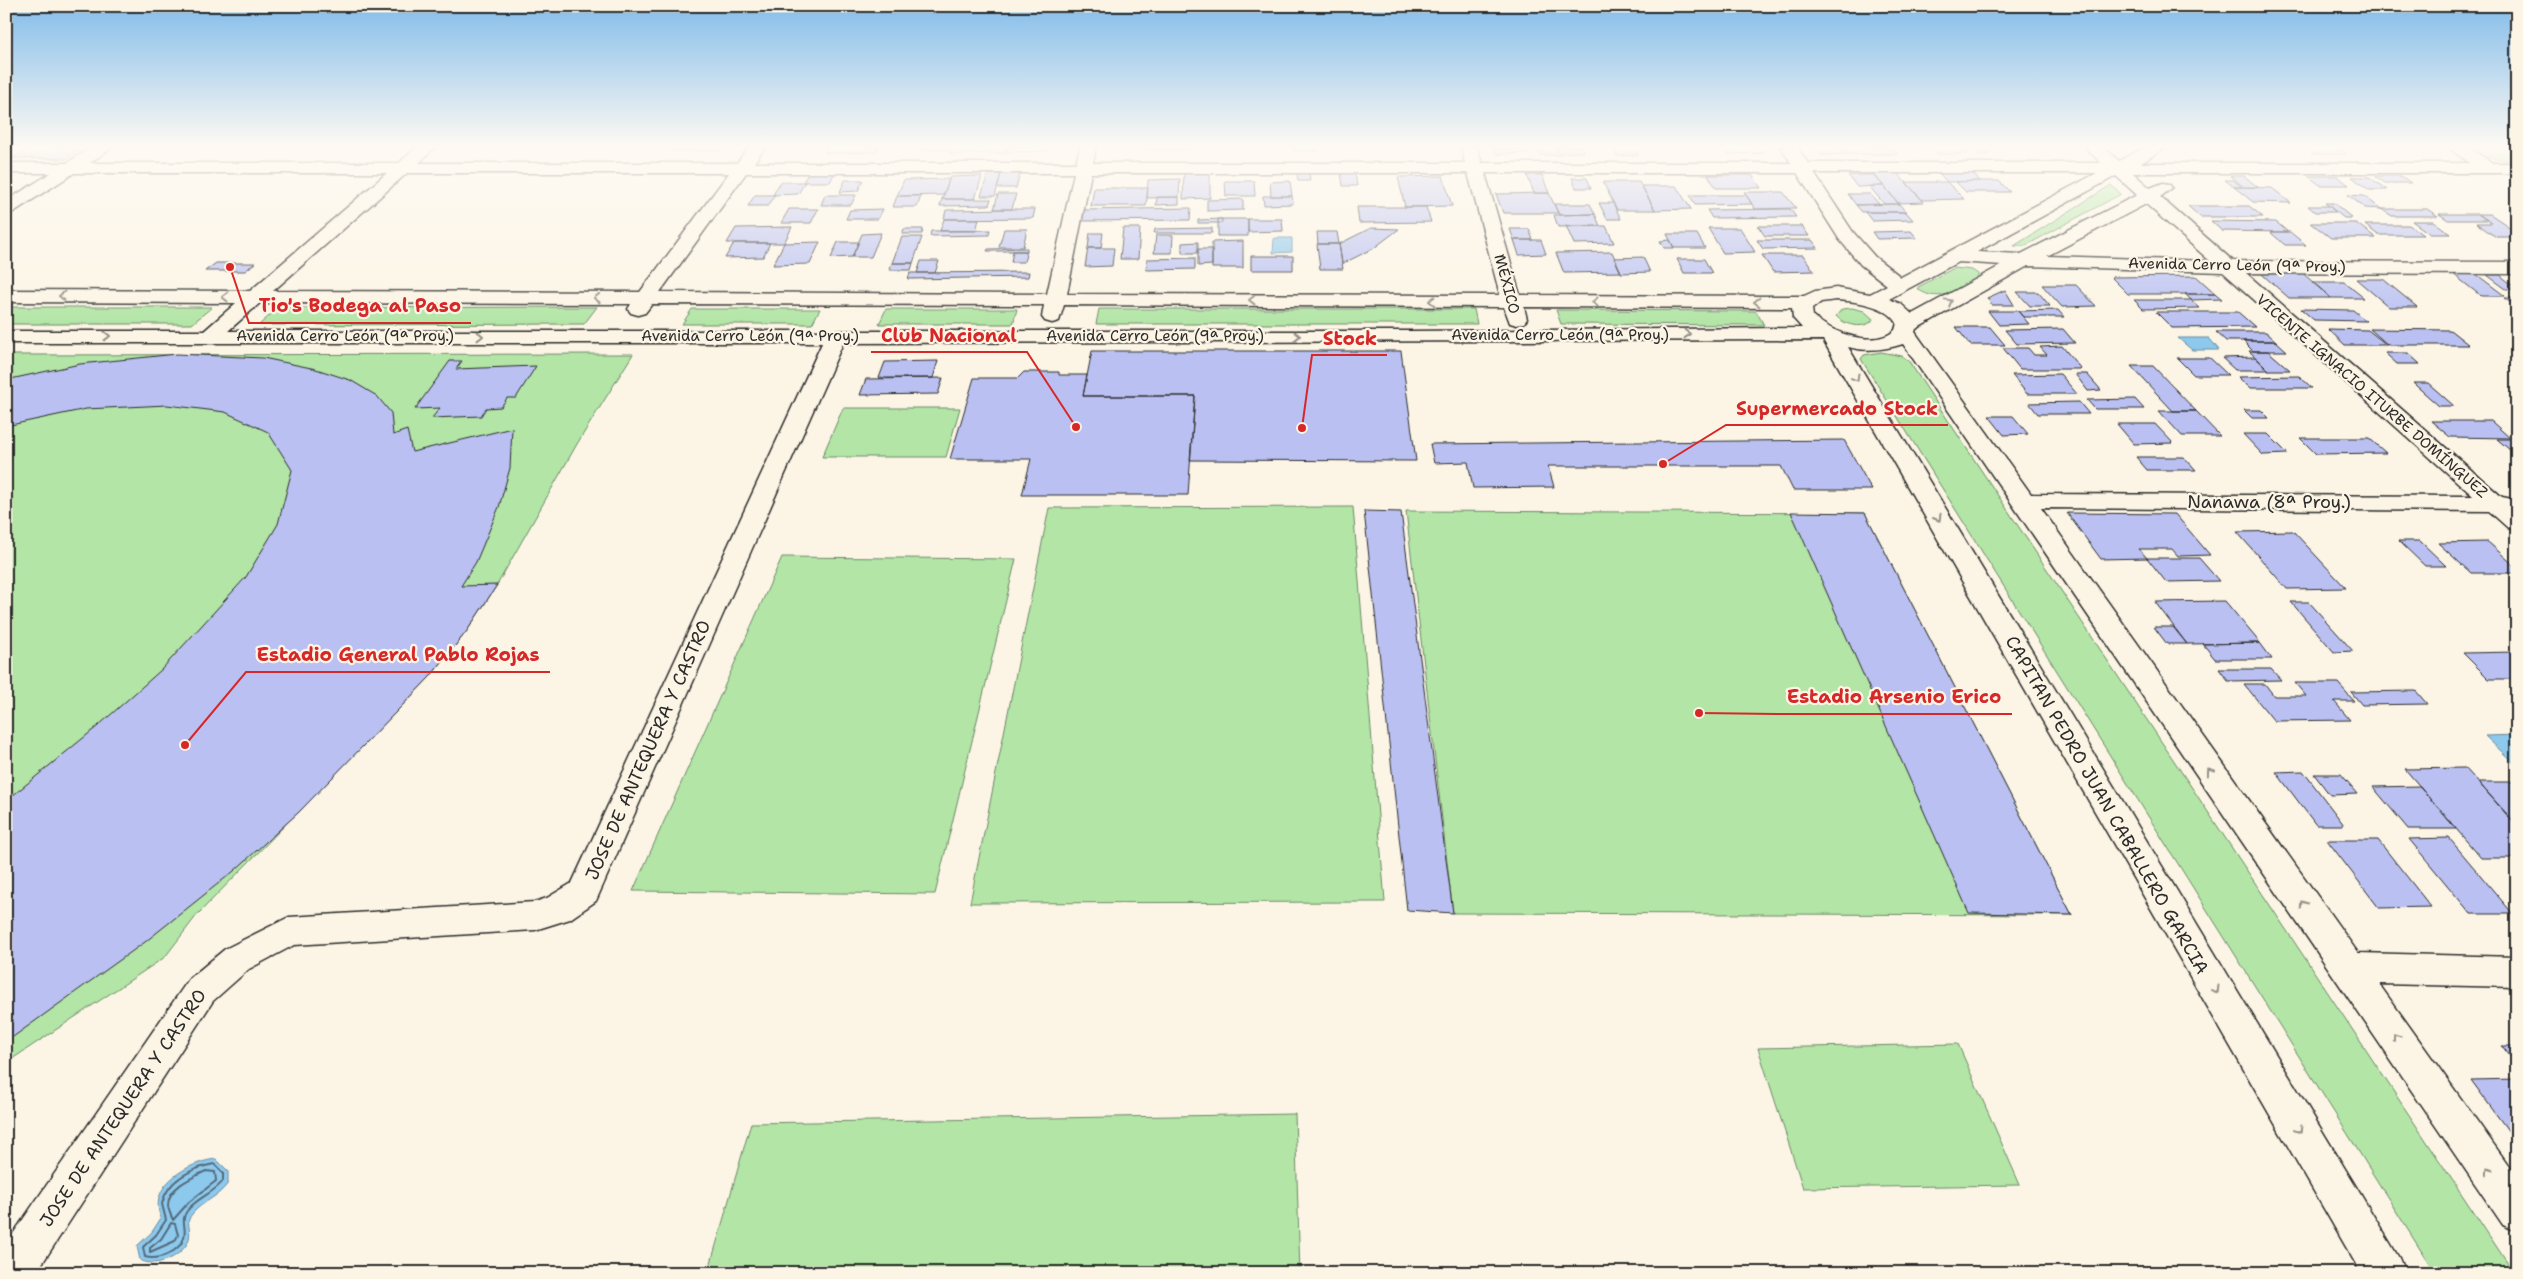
<svg xmlns="http://www.w3.org/2000/svg" width="2523" height="1279" font-family="'Shantell Sans',sans-serif">
  <style>
    .green { fill: #b2e5a6; stroke: #6e8868 }
    .water { fill: #8dc9ed; stroke: #668a9f }
    .lines { fill: none; stroke-linecap: round; stroke-linejoin: round }
    .shore { stroke: #526a79; stroke-width: 2 }
    .building { fill: #bac1f2; stroke: #2b2b2b }
    .minor-casing { stroke: #2b2b2b; stroke-width: 3 }
    .minor { fill: #fcf5e5; fill-rule: evenodd }
    .oneway { stroke: #949088 }
    .labels { text-anchor: middle; dominant-baseline: central; stroke-width: 4.5; stroke-linejoin: round; paint-order: stroke }
    .far-street-label { font-size: 15px; fill: #2b2b2b; stroke: #fcf5e5 }
    .street-label { font-size: 18px; fill: #2b2b2b; stroke: #fcf5e5 }
    .leader { fill: none; stroke: #d62828; stroke-width: 2 }
    .callout-dot { fill: #d62828; stroke: #fcf5e5; stroke-width: 2 }
    .callout-label { font-size: 19px; text-anchor: middle; font-weight: bold; fill: #d62828; stroke: #fcf5e5; stroke-width: 4.5; stroke-linejoin: round; paint-order: stroke }
  </style>
  <rect width="100%" height="100%" fill="#fcf5e5"/>
  <filter id="ink" filterUnits="userSpaceOnUse"><feTurbulence type="fractalNoise" baseFrequency=".02" numOctaves="2"/><feDisplacementMap in="SourceGraphic" scale="10" xChannelSelector="R" yChannelSelector="G"/><feConvolveMatrix kernelMatrix="1 2 1 2 8 2 1 2 1" color-interpolation-filters="sRGB"/></filter>
  <g filter="url(#ink)">
    <path class="green" d="M2473,147H2510L2517,151V161L2495,159Z
      M2111,185L2121,194L2025,246H2014Z
      M1954,268L1972,270L1978,274V279C1958,289 1940,304 1919,290L1918,287Z
      M6,307H212L192,324H6Z
      M597,307L584,324L259,325L278,308Z
      M1852,308L1864,311L1873,319L1871,322C1861,329 1844,325 1836,316L1842,309Z
      M692,309H820L812,324H682Z
      M886,309H1017L1013,324H879Z
      M1099,309H1474L1477,324H1096Z
      M1556,310L1756,311L1764,325L1561,324Z
      M1881,352L1902,356L1908,360L2514,1273H2435L1861,359L1864,355Z
      M633,354L577,444L497,585L467,631L429,678L197,915L165,957L6,1063V355Z
      M843,408H960L946,457H822Z
      M1353,507L1385,902L970,903L1049,508Z
      M1406,511L1865,513L2072,915L1453,913Z
      M782,557L1016,559L935,894L633,891Z
      M1958,1044L2020,1185L1803,1188L1758,1048Z
      M1295,1114L1300,1273H708L751,1123Z"/>
    <path class="water" d="M1274,238H1292V252L1273,253Z
      M2178,338H2209L2219,350H2192Z
      M2517,735V766L2485,736Z
      M216,1159L228,1171V1183C219,1197 203,1201 193,1213C184,1222 192,1228 189,1239C184,1256 156,1269 140,1260L137,1246L152,1232L161,1218C147,1186 188,1162 216,1159Z"/>
    <g class="lines">
      <path class="shore" d="M214,1164L223,1173V1181C213,1194 196,1198 187,1211C180,1220 187,1228 184,1237C180,1252 158,1261 145,1257L143,1247L156,1235L166,1220L162,1204C167,1180 192,1168 214,1164Z
        M206,1171L215,1172L216,1181L189,1202L173,1220C171,1215 168,1210 168,1205C168,1187 193,1177 206,1171Z
        M171,1223L175,1224L178,1235L175,1241L150,1252V1248L161,1239Z"/>
    </g>
    <path class="building" d="M32,147H85L66,159L13,158Z
      M675,147H726L724,150L673,151Z
      M828,147H878L876,152L825,153Z
      M919,147H952L951,150H918Z
      M952,147H992L990,153L950,154Z
      M992,147H1007L1005,153H990Z
      M1007,147H1049L1048,151L1006,152Z
      M1147,147H1187V150H1147Z
      M1292,147H1316L1317,151H1293Z
      M1494,147H1526L1527,149H1494Z
      M1537,147H1557L1561,155H1540Z
      M1557,147H1582L1584,152L1560,153Z
      M1613,147H1633L1638,155L1617,156Z
      M1723,147H1758L1763,153L1728,154Z
      M1815,147H1840L1846,154L1821,155Z
      M1840,147H1892L1897,154H1846Z
      M1931,147H1962L1968,154H1938Z
      M1972,147H1982L1990,154L1980,155Z
      M2304,147H2336L2346,154H2313Z
      M1494,149H1527L1529,153L1496,154Z
      M1184,171H1210V198L1183,199Z
      M1971,171L1980,181L1947,182L1938,172Z
      M809,172H835L830,182H803Z
      M1020,173L1016,188H997L1001,174Z
      M1297,173H1309L1310,181H1298Z
      M1341,173H1355L1357,186H1343Z
      M1872,173H1897L1924,202L1898,203Z
      M988,174H1001L995,196H981Z
      M1527,175H1542L1549,193H1534Z
      M1708,175H1752L1761,188H1716Z
      M1848,175H1874L1884,186L1857,187Z
      M982,176L975,199H942L950,177Z
      M1443,176L1452,206L1405,207L1398,177Z
      M2230,176H2244L2258,187H2244Z
      M2308,176H2337L2349,185H2320Z
      M2375,176H2401L2411,183H2385Z
      M2352,177H2369L2387,190H2369Z
      M1572,178H1587L1591,188H1576Z
      M949,179L944,195L897,196L904,180Z
      M1180,179L1179,197L1147,198L1148,180Z
      M845,180H863L858,191L840,192Z
      M2225,180H2233L2242,187H2234Z
      M1225,181H1254L1255,196H1226Z
      M1290,181L1292,196H1271L1270,182Z
      M1980,181H1999L2010,192H1966L1956,182Z
      M780,182H805L798,194L773,195Z
      M1603,182H1639L1655,210H1617Z
      M1906,182H1947L1964,199L1922,200Z
      M1642,186H1676L1691,209L1655,210Z
      M1869,186H1884L1899,204H1884Z
      M2234,187L2272,188L2291,203L2253,202Z
      M1094,188H1148L1146,206H1091Z
      M1744,192H1783L1796,208L1755,209Z
      M1549,193L1558,213H1503L1496,194Z
      M998,194H1016L1012,209H994Z
      M1848,194H1870L1879,204L1856,205Z
      M755,195H775L768,206H748Z
      M825,195H856L851,205H821Z
      M1690,195H1746L1752,204L1695,205Z
      M2348,195L2364,196L2381,209L2365,208Z
      M897,196H921L917,207H893Z
      M1263,196H1292L1293,204L1264,205Z
      M1157,197H1179V204L1156,205Z
      M942,199H991L989,205L940,206Z
      M1243,199V210L1207,211V200Z
      M1599,203H1613L1621,219H1607Z
      M2325,203H2334L2352,218H2344Z
      M1554,204H1590L1595,214L1559,215Z
      M1899,204L1906,212H1862L1856,205Z
      M2188,206H2249L2263,217H2200Z
      M2308,206H2329L2336,212H2315Z
      M1357,207H1426L1431,222L1359,223Z
      M1191,208L1190,220L1081,221L1083,210Z
      M789,209H818L811,223H781Z
      M883,209L878,219H846L850,210Z
      M1012,209H1035L1033,218L944,219L946,210Z
      M1790,209L1796,217L1712,218L1707,210Z
      M2381,209H2427L2438,216H2392Z
      M1865,212H1906L1913,220L1872,221Z
      M1595,214L1600,226L1558,227L1554,215Z
      M2439,214H2478L2487,220H2448Z
      M2478,214H2490L2517,232V237H2496L2476,223H2492Z
      M944,219H979L976,231H940Z
      M1218,219H1248V236H1218Z
      M1222,219V223H1198V220Z
      M1248,219H1282L1283,231L1248,232Z
      M2211,221L2276,222L2288,232L2222,231Z
      M2412,221H2433L2451,234H2430Z
      M2311,223H2356L2376,238H2331Z
      M2365,225H2409L2423,235H2378Z
      M1566,226H1606L1614,243L1574,244Z
      M1758,226H1802L1809,236H1765Z
      M792,227L784,243H727L736,228Z
      M1123,228H1140L1138,259H1120Z
      M1212,228V233H1154L1155,229Z
      M1371,228L1399,229L1374,248L1342,264L1339,244Z
      M1708,228H1740L1755,252L1723,253Z
      M904,229H923L922,234H902Z
      M1004,229H1027L1023,247H999Z
      M1510,229H1529L1533,240H1514Z
      M990,230L989,235L930,236L931,231Z
      M1911,231L1917,238L1877,239L1872,232Z
      M1317,232H1337L1339,244H1318Z
      M2270,232H2290L2306,245H2285Z
      M881,233L871,257H852L862,234Z
      M1090,233H1103L1101,248H1088Z
      M1667,234H1697L1705,248H1674Z
      M1156,235H1173L1172,253H1154Z
      M902,237H922L913,263H892Z
      M1514,240H1541L1546,254L1519,255Z
      M1670,240L1674,248H1664L1660,241Z
      M1757,240H1812L1818,248L1763,249Z
      M1243,241V268H1212V242Z
      M820,242L810,264L773,265L784,243Z
      M838,242H859L852,257L831,258Z
      M1198,242V253H1182V243Z
      M734,243H770L763,257L725,258Z
      M1317,244H1339L1343,269H1320Z
      M1027,248V251H987L988,249Z
      M1088,248H1114L1112,266L1085,267Z
      M1198,249H1212V265L1198,266Z
      M1013,251H1027L1024,262H1011Z
      M1612,252L1621,272L1564,273L1556,253Z
      M1762,255H1803L1814,271L1773,272Z
      M1251,256H1293V270H1251Z
      M1643,257L1650,272L1621,273L1614,258Z
      M1195,258V269L1146,270L1147,259Z
      M1677,259H1704L1712,273H1684Z
      M921,261H939L935,273H917Z
      M216,263H255L245,271H205Z
      M892,263H913L911,270H889Z
      M2256,269H2298L2331,298H2289Z
      M1029,272L1028,277L908,279L910,273Z
      M2453,274H2476L2505,296H2481Z
      M2487,275H2500L2517,289H2506Z
      M2196,276L2216,294H2128L2111,277Z
      M2356,279H2383L2417,307H2389Z
      M2312,282H2344L2364,298H2331Z
      M2042,285H2076L2096,306L2062,307Z
      M2005,290L2014,305H1992L1987,298Z
      M2017,292H2038L2050,306H2030Z
      M2185,294H2216L2222,299L2191,300Z
      M2504,298H2517V307Z
      M2134,300H2191L2200,308L2143,309Z
      M2301,309L2353,310L2366,321L2314,320Z
      M2058,310L2064,317H2023L2018,311Z
      M1988,311H2018L2029,324L1999,325Z
      M2156,312H2238L2255,327L2172,328Z
      M1956,327H1990L2005,345H1970Z
      M2063,329L2075,343L2017,344L2005,330Z
      M2328,329L2368,330L2387,345H2345Z
      M2370,329L2450,330L2469,345H2388Z
      M2216,332H2266L2276,341H2226Z
      M2243,341H2276L2287,351H2253Z
      M2062,346L2081,369H2020L2003,348H2028L2034,355H2047L2040,347Z
      M1092,351H1401L1416,461L1190,460L1195,396H1083Z
      M2249,351H2268L2290,370H2269Z
      M2385,353H2408L2420,364H2397Z
      M177,354L263,358L316,369L350,380L377,396L391,413L393,435L407,430L412,452L512,428L510,468L499,507L476,562L461,586L497,585L467,631L429,678L299,812L234,871L145,942L6,1042V801L98,726L161,670L246,577L278,524L292,470L268,432L225,412L167,405L86,409L6,426V380L80,364Z
      M2255,357L2269,370H2235L2222,358Z
      M2177,358H2210L2228,375H2194Z
      M450,361H462L456,369L536,366L516,398H507L501,407L486,408L481,416L432,418L440,408L415,409Z
      M938,361L933,378H879L885,362Z
      M2131,366H2153L2196,411H2173Z
      M1024,372H1059V375H1087L1083,396H1195L1188,495H1022L1031,459H950L974,378H1018Z
      M2060,374L2077,394H2027L2012,375Z
      M2075,374H2087L2101,390L2088,391Z
      M2299,376L2312,388H2250L2238,377Z
      M943,378L938,394L860,395L866,379Z
      M2413,383H2428L2454,406H2439Z
      M2135,399L2144,409H2095L2087,400Z
      M2079,402L2089,414H2038L2029,403Z
      M2244,410H2261L2269,418H2252Z
      M2159,411H2196L2220,436H2182Z
      M1989,416H2013L2028,434L2004,435Z
      M2431,421H2491L2510,438L2450,437Z
      M2117,424H2155L2173,443L2134,444Z
      M2243,434H2268L2288,454L2263,455Z
      M2300,438H2369L2386,453L2316,454Z
      M2497,439H2517V456Z
      M1844,440L1872,490H1793L1781,466H1548L1554,487L1473,488L1468,462L1434,463L1430,444Z
      M2136,457H2184L2196,470H2147Z
      M1364,511L1401,512L1453,913L1407,910Z
      M1791,512L1865,513L2072,915L1969,913Z
      M2067,513L2175,514L2210,555L2178,556L2172,549H2139L2147,558L2101,559Z
      M2293,531L2346,588L2287,589L2237,532Z
      M2399,541H2420L2446,566H2425Z
      M2488,542L2517,568V573H2471L2438,543Z
      M2147,558H2199L2219,581L2166,582Z
      M2225,601L2260,643L2187,644L2155,602Z
      M2291,602H2309L2353,651L2334,652Z
      M2154,627H2173L2187,644H2167Z
      M2260,643L2272,659H2215L2203,644Z
      M2517,652V679H2489L2463,653Z
      M2219,669H2271L2281,680L2228,681Z
      M2295,683H2338L2354,701H2334L2350,720L2274,721L2244,684H2265L2274,696H2306Z
      M2416,691L2427,704L2362,705L2351,692Z
      M2465,768L2517,825V858H2481L2405,769Z
      M2303,771L2344,825H2316L2276,772Z
      M2314,774H2341L2358,794L2330,795Z
      M2478,782H2517V823H2514Z
      M2420,786L2456,829H2408L2373,787Z
      M2449,838L2513,914H2471L2409,839Z
      M2327,840H2378L2431,907L2379,908Z
      M2502,1046H2517V1065Z
      M2517,1079V1140H2515L2471,1080Z"/>
    <g class="lines">
      <defs>
        <path id="minor" d="M92,147H112L90,163H399L417,147H435L419,163H737L749,147H765L754,163H1076L1080,147H1096L1093,163H1465L1461,147H1477L1482,163H1791L1781,147H1797L1808,163H2101L2085,147H2103L2119,161L2145,147H2166L2141,163H2470L2447,147H2467L2493,163H2517V173H2133L2150,188L2163,183L2169,184L2172,188L2160,197L2233,261L2517,262V274L2246,273L2502,497L2512,499L2515,504L2513,507L2517,510V530L2508,528L2489,511L2041,508L2358,953L2517,957V987L2379,984L2517,1177V1231L2503,1225L1903,344C1884,350 1867,352 1848,347L2399,1258L2405,1273H2361L1823,340L843,343L596,901L570,919L535,930L294,945L249,969L213,1001L36,1273H6V1244L189,979L225,949L289,917L535,902L547,898L572,883L822,343H6V331H204L236,303L6,302V290L250,291L387,173H74L12,213L6,214V201L51,173H6V163H67ZM407,173H729L640,292L273,291ZM746,173H1074L1047,294L660,292ZM1091,173H1468L1500,295L1067,294ZM1485,173H1797L1839,239L1861,265L1887,285L1870,294L1836,288L1815,291L1804,296L1520,295ZM1814,173H2097L1901,277L1875,257L1853,232ZM2116,176L2137,195L2021,254L1977,252ZM2146,204L2210,261L2047,256ZM1958,262L2002,265L1912,314L1901,304L1889,299ZM2028,266L2223,272L2473,496L2031,494L1915,332L1916,329ZM1836,300C1854,301 1887,305 1897,323L1895,330C1874,349 1832,333 1813,316L1812,309L1821,302ZM260,303L631,304L628,309L631,313L638,315L645,313L652,304L1044,305L1042,317L1045,321L1052,323L1059,321L1064,305L1504,307L1510,323L1517,325L1524,323L1527,319L1524,307L1792,308L1793,318L1802,328L1411,331H228Z"/>
      </defs>
      <use href="#minor" class="minor-casing"/>
      <use href="#minor" class="minor"/>
    </g>
    <defs><path id="oneway-chevron" d="M-2-3.5L2.5 0L-2 3.5" fill="none" stroke-width="1.6" stroke-linecap="round" stroke-linejoin="round" transform="scale(1.25)"/></defs>
    <g class="oneway">
      <use href="#oneway-chevron" transform="translate(62 296) rotate(-180)"/>
      <use href="#oneway-chevron" transform="translate(225 297) rotate(-180)"/>
      <use href="#oneway-chevron" transform="translate(597 298) rotate(-180)"/>
      <use href="#oneway-chevron" transform="translate(1252 300) rotate(-180)"/>
      <use href="#oneway-chevron" transform="translate(1432 301) rotate(-180)"/>
      <use href="#oneway-chevron" transform="translate(1595 302) rotate(-180)"/>
      <use href="#oneway-chevron" transform="translate(1757 302) rotate(-180)"/>
      <use href="#oneway-chevron" transform="translate(1949 302) rotate(-29)"/>
      <use href="#oneway-chevron" transform="translate(1687 334)"/>
      <use href="#oneway-chevron" transform="translate(107 336)"/>
      <use href="#oneway-chevron" transform="translate(480 336)"/>
      <use href="#oneway-chevron" transform="translate(1297 336)"/>
      <use href="#oneway-chevron" transform="translate(1856 378) rotate(59)"/>
      <use href="#oneway-chevron" transform="translate(1938 518) rotate(60)"/>
      <use href="#oneway-chevron" transform="translate(2210 771) rotate(-125)"/>
      <use href="#oneway-chevron" transform="translate(2303 904) rotate(-125)"/>
      <use href="#oneway-chevron" transform="translate(2216 990) rotate(59)"/>
      <use href="#oneway-chevron" transform="translate(2396 1037) rotate(-125)"/>
      <use href="#oneway-chevron" transform="translate(2299 1130) rotate(59)"/>
      <use href="#oneway-chevron" transform="translate(2489 1171) rotate(-125)"/>
    </g>
  </g>
  <linearGradient id="sky" x2="0" y2="1"><stop stop-color="#83bcea"/><stop offset="0.45" stop-color="#fefaf3"/><stop offset="1" stop-color="#fefaf3" stop-opacity="0"/></linearGradient>
  <rect width="2523" height="326" fill="url(#sky)"/>
  <g class="labels">
    <g class="far-street-label">
      <text transform="translate(2237 265) rotate(1)">Avenida Cerro León (9ª Proy.)</text>
      <text transform="translate(1507 284) rotate(75)">MÉXICO</text>
      <text x="1560" y="335">Avenida Cerro León (9ª Proy.)</text>
      <text x="345" y="336">Avenida Cerro León (9ª Proy.)</text>
      <text x="750" y="336">Avenida Cerro León (9ª Proy.)</text>
      <text x="1155" y="336">Avenida Cerro León (9ª Proy.)</text>
      <text transform="translate(2372 396) rotate(41)">VICENTE IGNACIO ITURBE DOMÍNGUEZ</text>
    </g>
    <g class="street-label">
      <text x="2269" y="502">Nanawa (8ª Proy.)</text>
      <text transform="translate(648 750) rotate(-66)">JOSE DE ANTEQUERA Y CASTRO</text>
      <text transform="translate(2107 805) rotate(60)">CAPITAN PEDRO JUAN CABALLERO GARCIA</text>
      <text transform="translate(123 1108) rotate(-56)">JOSE DE ANTEQUERA Y CASTRO</text>
    </g>
  </g>
  <path class="leader" d="M230 267L249 323H471M1076 427L1027 352H871M1302 428L1312 355H1387M1663 464L1726 425H1948M185 745L246 672H550M1699 713L1777 714H2012"/>
  <g class="callout-dot">
    <circle cx="230" cy="267" r="5"/>
    <circle cx="1076" cy="427" r="5"/>
    <circle cx="1302" cy="428" r="5"/>
    <circle cx="1663" cy="464" r="5"/>
    <circle cx="185" cy="745" r="5"/>
    <circle cx="1699" cy="713" r="5"/>
  </g>
  <g class="callout-label">
    <text x="360" y="312">Tio's Bodega al Paso</text>
    <text x="949" y="342">Club Nacional</text>
    <text x="1350" y="345">Stock</text>
    <text x="1837" y="415">Supermercado Stock</text>
    <text x="398" y="661">Estadio General Pablo Rojas</text>
    <text x="1894" y="703">Estadio Arsenio Erico</text>
  </g>
  <rect width="2523" height="1279" fill="none" stroke="#fcf5e5" stroke-width="25"/>
  <rect x="12" y="12" width="2498" height="1254" fill="none" stroke="#2b2b2b" stroke-width="2" filter="url(#ink)"/>
</svg>
